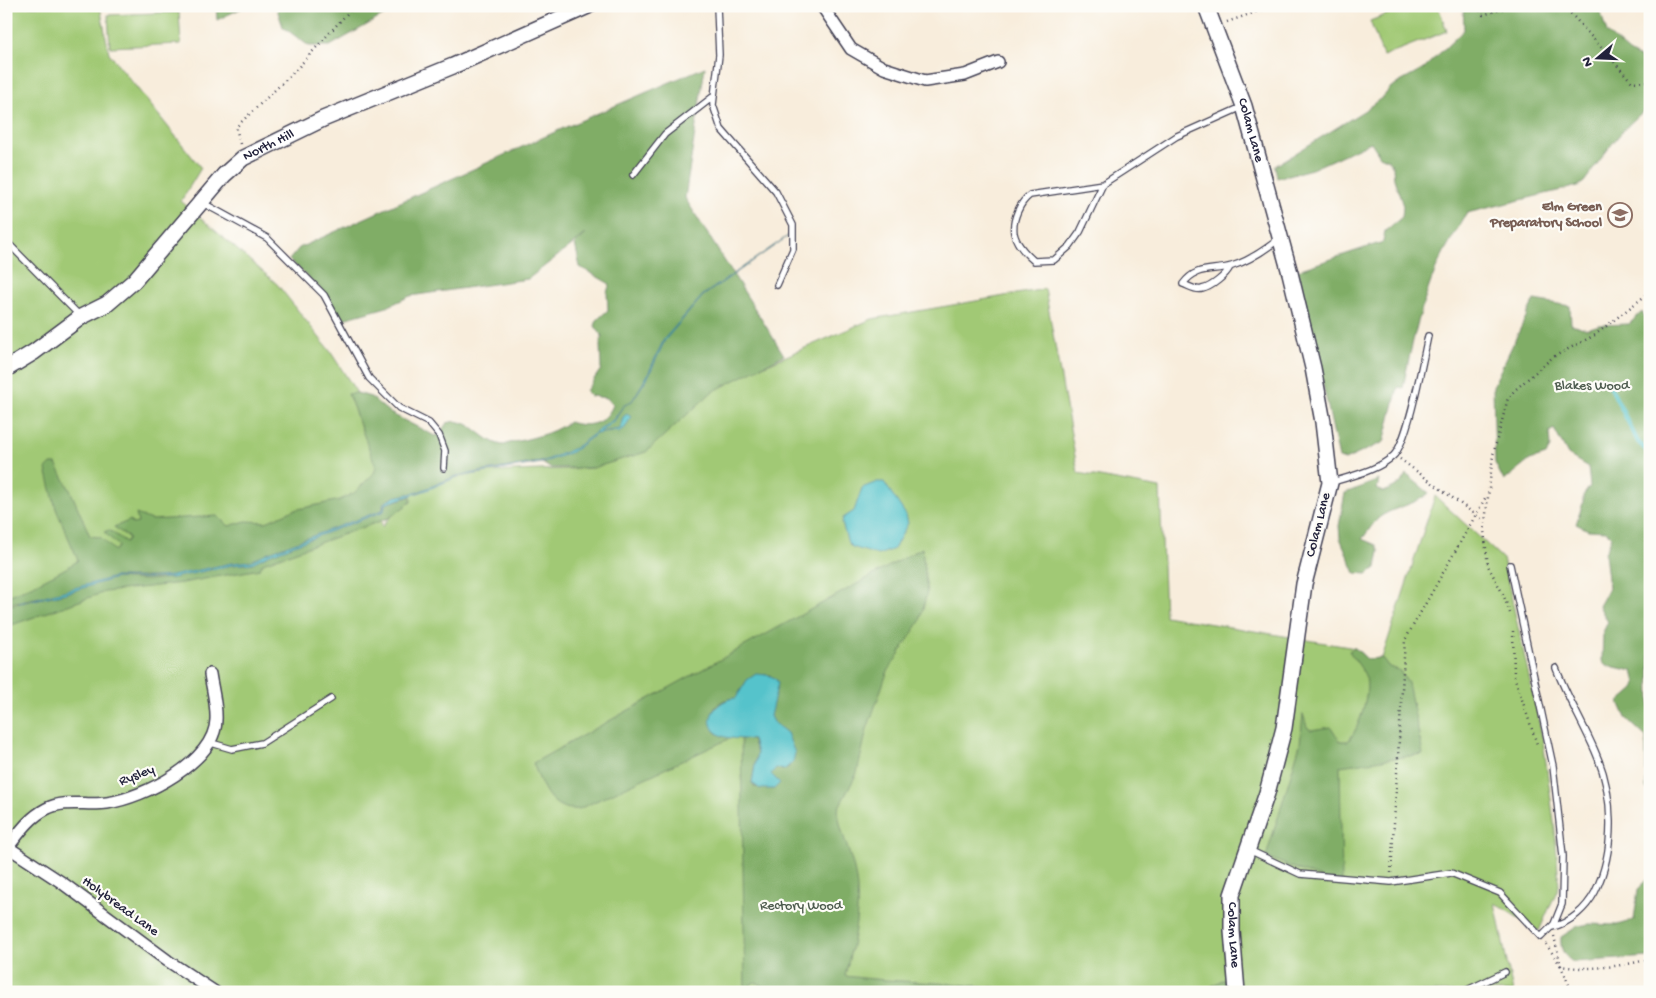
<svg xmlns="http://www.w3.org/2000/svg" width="1656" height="998" font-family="'Gochi Hand',sans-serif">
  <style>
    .green { fill: #a1c974; stroke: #627658 }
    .forest { fill: #80ad66; stroke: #516850 }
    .water { fill: #55c3cb; stroke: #3c7283 }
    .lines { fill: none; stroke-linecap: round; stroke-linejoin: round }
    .stream { stroke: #55c3cb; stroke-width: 4 }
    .lane-casing { stroke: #424053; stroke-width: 8 }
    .street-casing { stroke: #424053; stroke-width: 14 }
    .secondary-casing { stroke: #424053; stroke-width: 18 }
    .path { stroke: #424053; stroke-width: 2.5; stroke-dasharray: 1 4; stroke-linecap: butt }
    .lane { stroke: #fff; stroke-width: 5.5 }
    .street { stroke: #fff; stroke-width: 11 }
    .secondary { stroke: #fff; stroke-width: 15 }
    .labels { text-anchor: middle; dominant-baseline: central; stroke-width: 4.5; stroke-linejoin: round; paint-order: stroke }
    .street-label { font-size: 14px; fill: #22223b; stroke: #fdfcf7 }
    .education-label { font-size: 14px; font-weight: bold; fill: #785e54; stroke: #fdfcf7; text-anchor: end }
    .park-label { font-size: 14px; fill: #4e5c4f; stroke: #fdfcf7 }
  </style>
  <rect width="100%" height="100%" fill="#fdfcf7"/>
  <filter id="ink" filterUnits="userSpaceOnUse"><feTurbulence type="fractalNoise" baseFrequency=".02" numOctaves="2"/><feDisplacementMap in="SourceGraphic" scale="10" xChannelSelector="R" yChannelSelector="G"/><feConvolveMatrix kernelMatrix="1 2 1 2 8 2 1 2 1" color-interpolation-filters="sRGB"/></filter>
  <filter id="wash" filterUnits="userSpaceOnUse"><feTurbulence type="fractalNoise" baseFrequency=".0096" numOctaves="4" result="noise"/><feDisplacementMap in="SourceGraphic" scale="20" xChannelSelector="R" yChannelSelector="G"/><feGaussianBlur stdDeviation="1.12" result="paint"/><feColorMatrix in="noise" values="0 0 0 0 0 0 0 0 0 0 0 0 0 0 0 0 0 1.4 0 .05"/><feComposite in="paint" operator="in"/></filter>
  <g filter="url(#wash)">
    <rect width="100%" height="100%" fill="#f8eddc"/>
    <path class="green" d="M6,6H100L109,53L201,168L181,201L277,284L330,351L357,393L376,467L382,527L407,496L454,478L489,472L593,468L712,388L872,319L1045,289L1078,473L1160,488L1165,616L1355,648L1367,659L1382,658L1435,496L1503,559L1543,740L1555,830L1559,886L1539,931L1495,903L1513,992H6Z
      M1408,6H1438L1447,31L1383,56L1370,21Z
      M179,12L181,44L110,47L108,15Z"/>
    <path class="forest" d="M216,6H246L217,20Z
      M276,6H400L330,46H309L283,27Z
      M1463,6H1603L1600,10L1607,33L1629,52L1650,64V107C1622,125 1603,157 1584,182L1578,186L1467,213C1457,230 1446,247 1438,264C1421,303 1411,346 1403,388L1398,387L1384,442L1345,460L1339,458L1298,270L1383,242L1385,231L1402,217L1403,206L1394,179L1393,167L1389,160L1380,156L1371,142L1312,169L1277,178L1275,166L1365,110L1384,96L1391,87L1422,70L1464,30Z
      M705,67L685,198L784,355L712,392L646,452L593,468H550L542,463L549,460L456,476L418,492L395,497L383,503V510L267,553L251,562L232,563L171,577H115L65,592L6,604V596C15,595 75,565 78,560L56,509L46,469L51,464H56L71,492L90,536L100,537L115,551L119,546L104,532L109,530L126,542L129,538L114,527L131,520L132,524L138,523L136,514L151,520L217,516L229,526L246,521L266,522L294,510L340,500L354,493L374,473L376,467L348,394L357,393L371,397L390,413L435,436L438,435L447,423C471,415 481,442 503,445C507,445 507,443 510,443C531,438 550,435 569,422C587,428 605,425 613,405L607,398L591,396L586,391L601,369L600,345L602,336L595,326L597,320L608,310L607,292L610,284L580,267L575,244L586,234L528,279L410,296L387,307L340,320L320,289L289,260L299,248L566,127Z
      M1534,300L1570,306L1571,324L1587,329L1599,325L1629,324L1642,312L1649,323L1650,789H1646V737L1626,718L1619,702L1634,689L1636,683L1633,671L1605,665L1602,661L1603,632L1608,622L1599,606L1609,588L1605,553L1612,537L1606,531L1588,530L1576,524L1583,503V496L1590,486L1588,467L1568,455L1554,429L1549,432L1550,447L1546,455L1530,460L1504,481L1495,463L1493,386Z
      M1406,474L1429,493C1417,504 1396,507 1383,515C1374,520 1369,531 1362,539L1376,545L1379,551L1376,568L1367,574L1355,573L1340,538L1339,526L1345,493L1379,480L1377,489L1384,492L1400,484Z
      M411,496V502L389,518L263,563L260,569L182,583L105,592L6,627V606L66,593L115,578L146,580L171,578L232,565L252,563L267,555L384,511L385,504Z
      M922,548L927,592L920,621L887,673L867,729L857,773L838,809C839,828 848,847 853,865C863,903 854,939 845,976C900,983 955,982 1009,989V992H766L760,984L755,982L751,984L749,992H745L741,738L752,740L757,753L752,783L755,787L773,789L780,783L770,774L776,768L783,770L789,767L770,716V675C748,674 746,681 736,699C715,697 706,716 716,733L733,737L579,809C550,812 542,786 533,763Z
      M1355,648L1367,659L1382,658L1389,667L1399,670L1408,683L1423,754L1340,766L1342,884L1328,881L1266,857L1300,744L1303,714L1307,727L1311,730L1331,727L1340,741H1348C1359,730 1370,693 1366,678C1363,669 1354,659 1349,651Z
      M1650,877V957L1573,962C1563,956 1560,948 1561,937L1578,926L1590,924L1617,925L1634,920L1638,889Z
      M1225,978L1226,992H1202Z"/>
    <path class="water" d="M791,234L703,296L665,340L648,377L632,401L623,406L615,420L600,432L620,429L623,417L627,414L631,417L625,428L618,432L619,435L617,431L596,434L572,452L542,463L457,477L427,490L385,504L384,511L268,555L252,563L232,565L172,578H116L66,593L19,603L115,577L146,578L171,576L232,563L251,561L267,553L383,510L384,503L395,497L418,492L457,476L542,462L575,448L614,419L623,406L632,401L647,376L664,339L703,295Z
      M877,482H884L906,515L908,523L894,549L878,555L852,547L848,543L842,523L843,518L854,511L862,488Z
      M756,674C765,675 774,674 778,683L770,716L773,722L787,733L795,753L793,762L784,770L776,768L771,774L780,783L774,789H760L752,783L757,753L753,740C743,738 725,740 717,733C700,719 720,698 736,698L747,680Z"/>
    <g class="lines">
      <path class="stream" d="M1607,380L1638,442L1650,454"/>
    </g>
  </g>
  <g filter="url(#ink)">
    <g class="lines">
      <defs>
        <path id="lane" d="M717,6L719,55L713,105L721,129L776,192L793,225V249L777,285
          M633,175L665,134L714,96
          M1103,184L1030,195C1020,202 1012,220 1014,233C1016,244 1026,254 1034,261L1054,260L1070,246L1080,232L1103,184L1177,136L1242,107
          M203,203L267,238L324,295L369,378L399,408L429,423L439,435L445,451L444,468
          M6,241L80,316
          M1230,267C1226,275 1212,287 1202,289C1196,291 1189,286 1183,284C1197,265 1212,272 1232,266C1249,261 1265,250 1279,239
          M1330,483C1351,476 1377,471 1393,456C1408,443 1423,359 1428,336
          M208,742L232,749L262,743L331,699
          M1249,850L1300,874L1391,882L1451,873L1500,893L1541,937L1554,924L1562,904L1563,856L1553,766L1510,565
          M1552,927C1570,923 1586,909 1595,892C1616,850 1614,794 1595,751C1583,723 1567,697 1556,668
          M1463,992L1505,972"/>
        <path id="street" d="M822,6L851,49L884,68L925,81L965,75L998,62
          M6,846L61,882L168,961L215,992
          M8,847C20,832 29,818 46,809C65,799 86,806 107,803C143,798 215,762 216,720C217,705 212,688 210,674"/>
        <g id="secondary">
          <path id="s1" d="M1206,6L1244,106L1290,273L1313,368L1323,422L1330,483L1304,584L1284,728L1267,793L1232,895V931L1237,992"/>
          <path id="s2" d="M6,369L34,352L81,317L107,304L134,281L224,175L243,158L323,119L453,66L588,6"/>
        </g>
      </defs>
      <use href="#lane" class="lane-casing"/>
      <use href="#street" class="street-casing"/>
      <use href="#secondary" class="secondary-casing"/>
      <path class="path" d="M1478,6L1483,15L1511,6
        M1564,6L1632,82L1650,81
        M1227,22L1273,6
        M240,144L236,127L294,72L354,6
        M1400,459L1484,521
        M1510,613L1503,594L1488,566L1484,531L1493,455L1508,398L1515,390L1553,357L1595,335L1650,292
        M1513,631L1514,676L1537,744
        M1391,873L1405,640L1487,495
        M1554,936L1561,966L1572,992
        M1546,944L1561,966C1589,971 1623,966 1650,959"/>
      <use href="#lane" class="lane"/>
      <use href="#street" class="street"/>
      <use href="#secondary" class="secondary"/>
    </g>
  </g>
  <defs>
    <symbol id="school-ring" viewBox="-11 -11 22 22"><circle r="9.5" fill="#fdfcf7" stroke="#8d6e63" stroke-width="1.5"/><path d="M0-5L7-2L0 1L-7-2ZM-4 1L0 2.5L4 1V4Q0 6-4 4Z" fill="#8d6e63"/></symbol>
  </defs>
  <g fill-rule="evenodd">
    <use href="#school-ring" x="1606" y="201" width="28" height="28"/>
  </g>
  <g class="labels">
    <g class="street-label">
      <text stroke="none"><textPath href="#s1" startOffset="132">Colam Lane</textPath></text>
      <text stroke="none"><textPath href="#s2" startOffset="349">North Hill</textPath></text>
      <text transform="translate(1319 525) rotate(-76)">Colam Lane</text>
      <text transform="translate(137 776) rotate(-21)">Rysley</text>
      <text transform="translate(120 907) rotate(36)">Holybread Lane</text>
      <text stroke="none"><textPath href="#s1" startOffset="959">Colam Lane</textPath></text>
    </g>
    <g class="education-label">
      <text x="1602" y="207">Elm Green<tspan x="1602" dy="16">Preparatory School</tspan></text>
    </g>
    <g class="park-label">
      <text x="1592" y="386">Blakes Wood</text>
      <text x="801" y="906">Rectory Wood</text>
    </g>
  </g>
  <rect width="1656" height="998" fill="none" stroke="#fdfcf7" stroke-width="25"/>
  <g transform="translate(1598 58) rotate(251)" stroke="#fdfcf7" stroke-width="4" paint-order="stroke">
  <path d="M0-4L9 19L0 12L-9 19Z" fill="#22223b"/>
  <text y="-8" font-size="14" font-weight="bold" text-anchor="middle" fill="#22223b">N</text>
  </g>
</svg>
